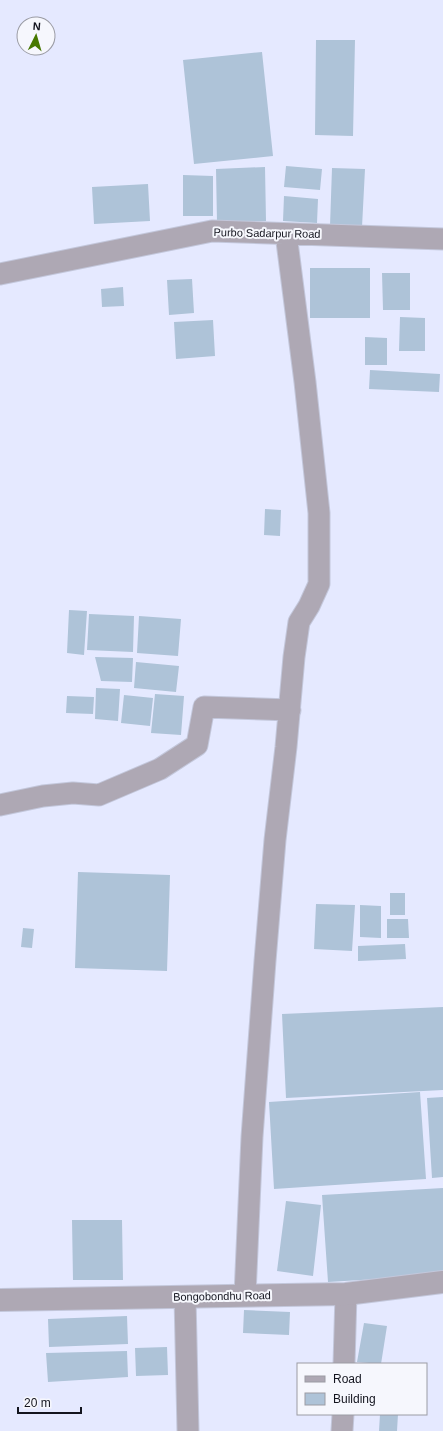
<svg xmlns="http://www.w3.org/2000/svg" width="443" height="1431" font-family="Helvetica,sans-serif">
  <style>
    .building { fill: #aec3d8 }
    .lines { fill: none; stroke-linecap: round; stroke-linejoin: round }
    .minor-casing { stroke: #c3c7db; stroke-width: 23 }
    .tertiary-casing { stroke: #c3c7db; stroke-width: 24 }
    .minor { stroke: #aea8b4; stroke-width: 21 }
    .tertiary { stroke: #aea8b4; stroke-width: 22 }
    .labels { text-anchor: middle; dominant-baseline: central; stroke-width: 4; stroke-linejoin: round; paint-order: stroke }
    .street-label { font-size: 11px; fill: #13141e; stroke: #f6f7fd }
  </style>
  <rect width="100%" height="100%" fill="#e5e9ff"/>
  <path class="building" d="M316,40H355L353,136L315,135Z
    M262,52L273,156L194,164L183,60Z
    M286,166L322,169L320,190L284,187Z
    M265,167L266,221L217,222L216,169Z
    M332,168L365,169L362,227L330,226Z
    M183,175L213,176V216H183Z
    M148,184L150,221L94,224L92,187Z
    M284,196L318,199L317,223L283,221Z
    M310,268H370V318H310Z
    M382,273H410V310H383Z
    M192,279L194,313L169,315L167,280Z
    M123,287L124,306L102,307L101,289Z
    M400,317L425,318V351H399Z
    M213,320L215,356L176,359L174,322Z
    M365,337L387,338V365H365Z
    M370,370L440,374L439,392L369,389Z
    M265,509L281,510L280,536L264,535Z
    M69,610L87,611L84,655L67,653Z
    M89,614L134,616L133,652L87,650Z
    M139,616L181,619L178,656L137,653Z
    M95,657L133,658L132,682L101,681Z
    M136,662L179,666L176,692L134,688Z
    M96,688L120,689L118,721L95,719Z
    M155,694L184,696L181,735L151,733Z
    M124,695L153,698L150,726L121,723Z
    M67,696L94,697L93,714L66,713Z
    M78,872L170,875L167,971L75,968Z
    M390,893H405V915H390Z
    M316,904L355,905L352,951L314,949Z
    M360,905L381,906V938L360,937Z
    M387,919H408L409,938H387Z
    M23,928L34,929L32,948L21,947Z
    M405,944L406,959L358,961V946Z
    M443,1007V1090L286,1098L282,1014Z
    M420,1092L426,1179L274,1189L269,1102Z
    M443,1097V1177L432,1178L427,1098Z
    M443,1188V1275L328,1282L322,1195Z
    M286,1201L321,1205L313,1276L277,1271Z
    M72,1220H122L123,1280H73Z
    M244,1310L290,1312L289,1335L243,1333Z
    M127,1316L128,1344L49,1347L48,1319Z
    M364,1323L387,1326L381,1364L357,1362Z
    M167,1347L168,1375L136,1376L135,1348Z
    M127,1351L128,1377L48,1382L46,1353Z
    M380,1414H398L397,1431H379Z"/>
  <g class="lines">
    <defs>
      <path id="minor" d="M0,274L212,231L443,239
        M0,805L43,796L73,793L99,795L160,769L197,745L204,707L290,710
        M245,1295L252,1137L265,961L275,840L286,747L294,657L299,622L309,606L319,584V513L305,382L286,234
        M185,1297L188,1431
        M344,1364L346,1294
        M342,1431L343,1414"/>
      <path id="tertiary" d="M0,1300L346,1294L443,1282"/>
    </defs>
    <use href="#minor" class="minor-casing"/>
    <use href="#tertiary" class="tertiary-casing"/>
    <use href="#minor" class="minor"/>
    <use href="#tertiary" class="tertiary"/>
  </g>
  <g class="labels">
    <g class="street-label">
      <text transform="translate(267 233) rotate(1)">Purbo Sadarpur Road</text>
      <text transform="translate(222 1296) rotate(-1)">Bongobondhu Road</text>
    </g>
  </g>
  <rect x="297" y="1363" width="130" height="52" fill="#f6f7fd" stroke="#9b9ca4"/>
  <rect x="305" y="1376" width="20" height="6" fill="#aea8b4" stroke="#9b9ca4"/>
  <text x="333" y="1383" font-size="12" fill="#13141e">Road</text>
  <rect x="305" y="1393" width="20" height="12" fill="#aec3d8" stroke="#9b9ca4"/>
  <text x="333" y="1403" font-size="12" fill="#13141e">Building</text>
  <g transform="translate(36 36) rotate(5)"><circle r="19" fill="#f6f7fd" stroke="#9b9ca4"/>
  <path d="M0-3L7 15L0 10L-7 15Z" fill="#477800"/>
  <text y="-6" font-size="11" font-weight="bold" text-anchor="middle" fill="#13141e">N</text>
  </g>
  <path d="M18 1407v6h63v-6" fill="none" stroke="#13141e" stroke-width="2"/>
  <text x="24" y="1407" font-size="12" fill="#13141e" stroke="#f6f7fd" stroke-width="3" paint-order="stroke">20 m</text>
</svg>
